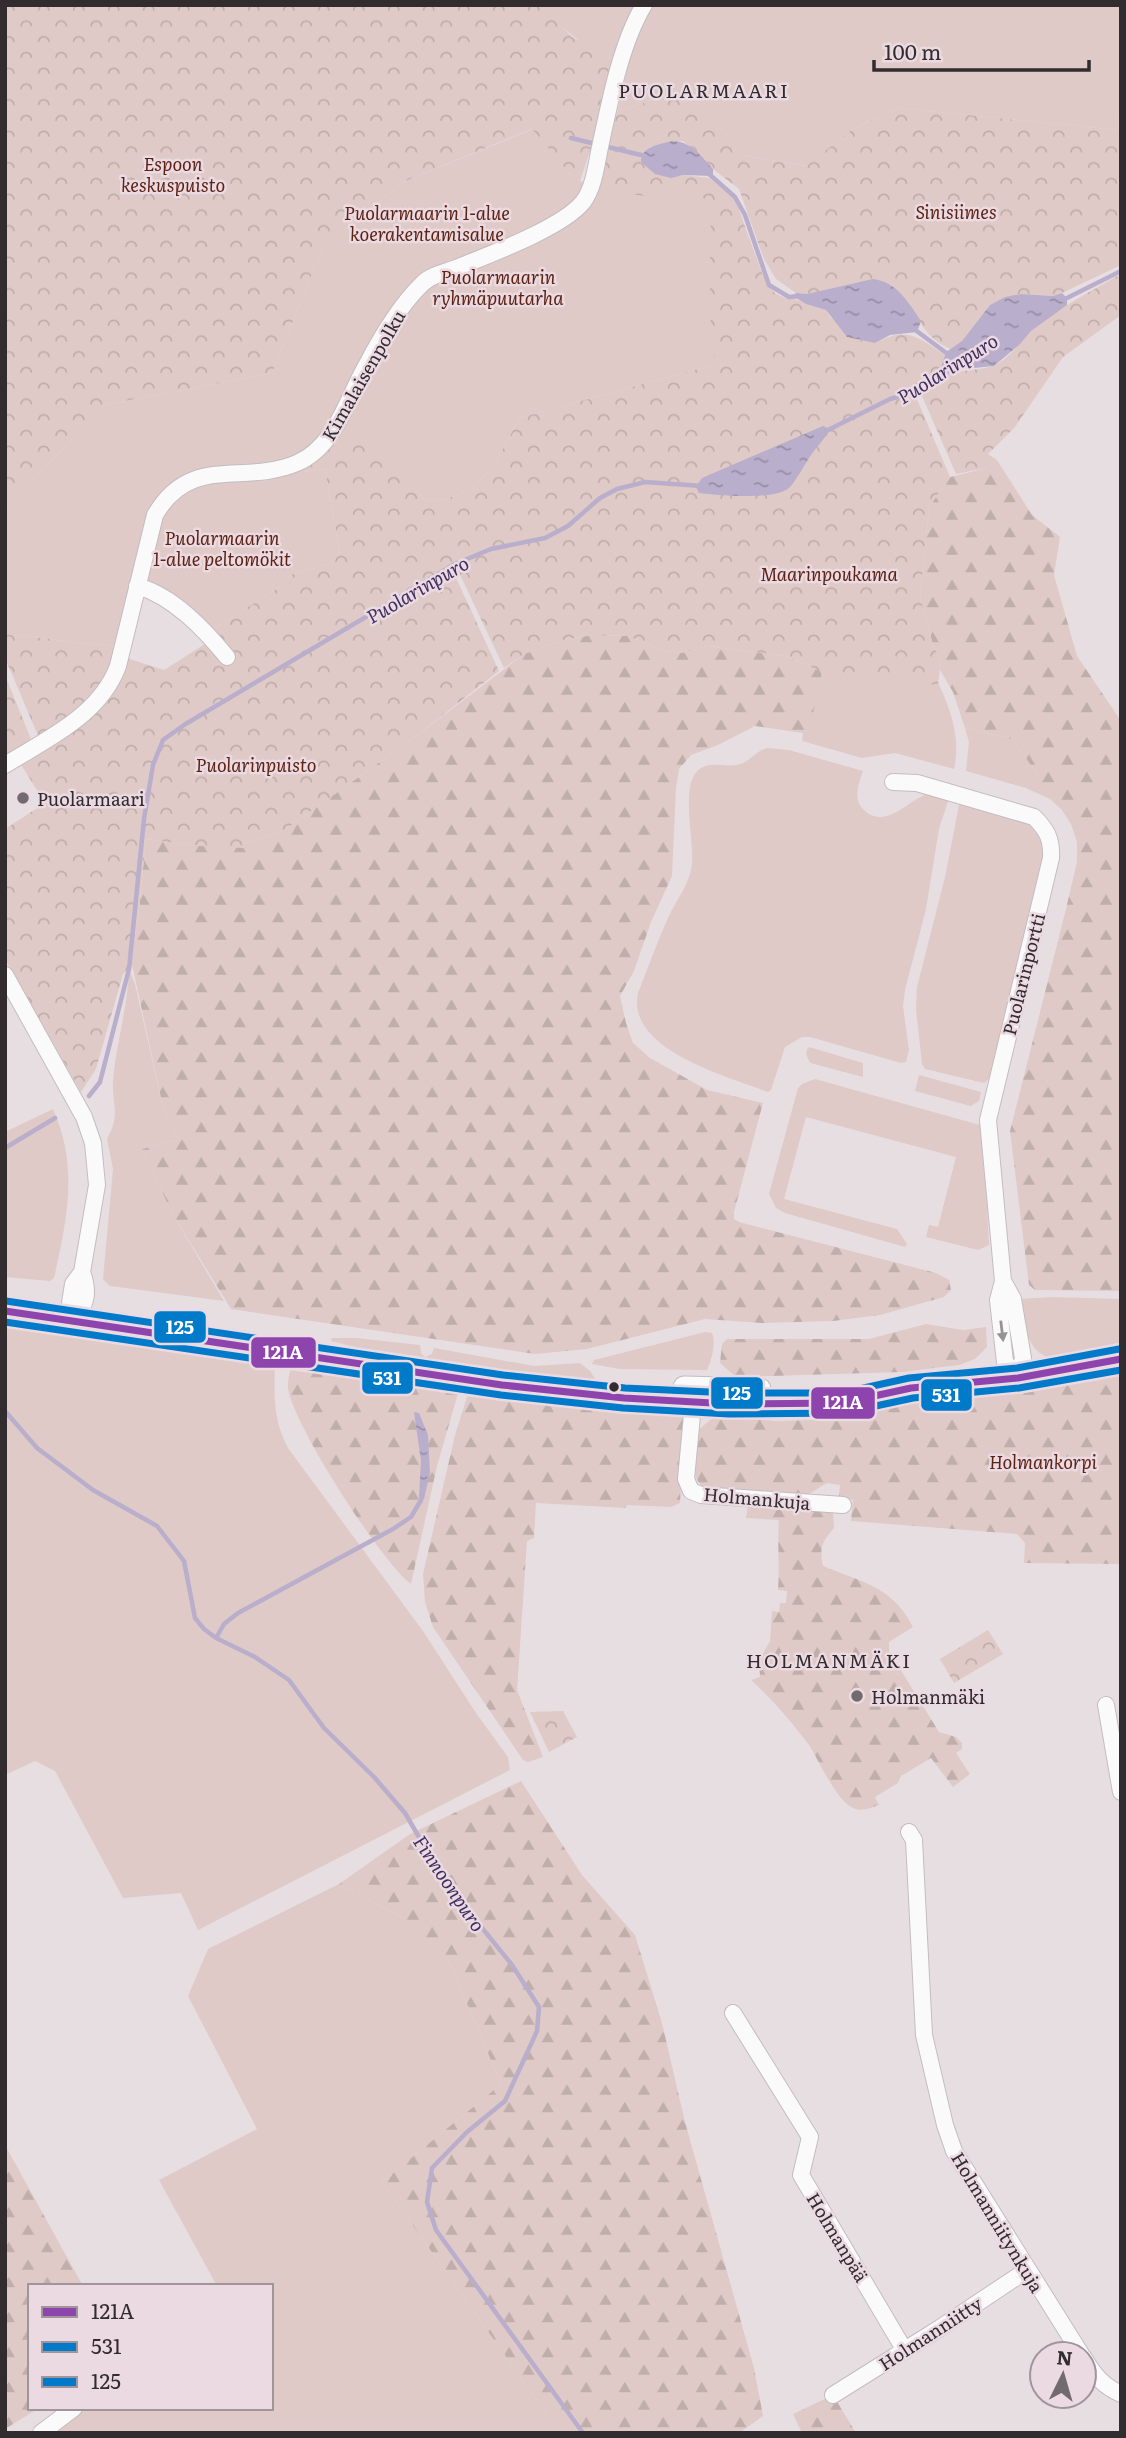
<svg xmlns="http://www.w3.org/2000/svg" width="1126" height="2438" font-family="Literata,serif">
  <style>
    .green { fill: #dfcac7 }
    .forest { fill: url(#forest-firs) }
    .park { fill: url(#park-crowns) }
    .water { fill: url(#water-ripples) }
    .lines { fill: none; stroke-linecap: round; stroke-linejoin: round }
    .stream { stroke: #b9aecb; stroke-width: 4.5 }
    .minor-casing { stroke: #c4bcc0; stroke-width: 18 }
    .secondary-casing { stroke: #c4bcc0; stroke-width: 23 }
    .minor { stroke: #fbfafb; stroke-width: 16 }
    .secondary { stroke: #fbfafb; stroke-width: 21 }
    .bus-1-casing { stroke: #ebdae2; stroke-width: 12 }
    .bus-2-casing { stroke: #ebdae2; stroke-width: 12 }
    .bus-3-casing { stroke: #ebdae2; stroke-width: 12 }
    .bus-1 { stroke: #8e44ad; stroke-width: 7 }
    .bus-2 { stroke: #007ac9; stroke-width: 7 }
    .bus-3 { stroke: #007ac9; stroke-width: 7 }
    .oneway { fill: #969395 }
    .poi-dot { fill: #716a6e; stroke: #ebdae2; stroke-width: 2.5 }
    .bus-dot { fill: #322c2f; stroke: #ebdae2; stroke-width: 2.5 }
    .labels { text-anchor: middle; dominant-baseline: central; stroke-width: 5; stroke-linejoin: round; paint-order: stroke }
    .park-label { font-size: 18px; font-style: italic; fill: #5c2313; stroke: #ebdae2 }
    .street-label { font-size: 18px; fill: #322c2f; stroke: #ebdae2 }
    .poi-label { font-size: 18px; fill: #322c2f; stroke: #ebdae2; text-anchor: start }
    .neighbourhood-label { font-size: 19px; letter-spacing: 2px; fill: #322c2f; stroke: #ebdae2 }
    .water-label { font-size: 19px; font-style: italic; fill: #402e61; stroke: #ebdae2 }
    .line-badge { stroke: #ebdae2; stroke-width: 2.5 }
    .badge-label { font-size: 19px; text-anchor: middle; font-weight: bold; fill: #fff }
  </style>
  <defs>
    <pattern id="forest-firs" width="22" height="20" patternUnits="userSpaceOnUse" patternTransform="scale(1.75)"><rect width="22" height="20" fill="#dfcac7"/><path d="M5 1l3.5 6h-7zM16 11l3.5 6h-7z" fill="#c0aeab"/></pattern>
    <pattern id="park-crowns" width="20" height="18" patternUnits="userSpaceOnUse" patternTransform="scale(1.75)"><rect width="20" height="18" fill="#dfcac7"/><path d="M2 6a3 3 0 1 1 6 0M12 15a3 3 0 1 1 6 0" fill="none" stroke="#c0aeab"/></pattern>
    <pattern id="water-ripples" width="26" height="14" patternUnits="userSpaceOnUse" patternTransform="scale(1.75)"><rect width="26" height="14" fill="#b9aecb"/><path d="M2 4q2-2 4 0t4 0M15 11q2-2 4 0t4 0" fill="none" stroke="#978ea5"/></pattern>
  </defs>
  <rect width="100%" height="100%" fill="#e7dee2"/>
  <path class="green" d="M541,5H1121V115H1119L1118,130L898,108L853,129L807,166L741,155L714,120L681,88L636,106L618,109L629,61C594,58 563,30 541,5Z
    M533,129L570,174L585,184L655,174L709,178L735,199L738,206L753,253L769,288L716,364L519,418C498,461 480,500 426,501L412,486L346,436L302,472L325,469L340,555L326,565L290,575L278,588L213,629L208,642L148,596L128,592L118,647L5,634V510L104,405L272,373L323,247L403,182Z
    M914,635C934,677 965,721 954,769L895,753L862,758L802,741L803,733L810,727L815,656Z
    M965,728L1012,739L1038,775L1029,781L1026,788L966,771L969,742Z
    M767,748L789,750L863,771C859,783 853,798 862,808C884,832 907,801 927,794C935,792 942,796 949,798L939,829L926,909L905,990L903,1006L909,1050L906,1062L901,1063L810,1037H802L785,1047L771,1090L768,1092C727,1076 626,1050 638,993C648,968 657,942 668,918C676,900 690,884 692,864C694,843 682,791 695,774C706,758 725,769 740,764C751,761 754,752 767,748Z
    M963,801L1029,823C1041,831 1042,839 1044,854L989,1079L984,1083L925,1069L922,1064L916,1009L917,987L945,877L959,805Z
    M129,969L135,984L163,1107L178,1140L142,1149L173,1215L224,1301L110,1286L103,1279L113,1169L107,1139C121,1114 112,1107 113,1081C116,1043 128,1007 129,969Z
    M809,1047L863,1063V1077L810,1063C807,1057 804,1053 809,1047Z
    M919,1075L981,1092L979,1101L971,1106L915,1091Z
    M815,1079L980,1125L983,1131L989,1245L978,1250L926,1237L929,1225L938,1227L956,1157L806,1117L784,1199L897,1229L907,1244L905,1247L785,1213L776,1208L769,1194L798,1088L802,1084Z
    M53,1109C79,1167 67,1219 54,1278L50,1281L5,1277V1132Z
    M1052,1297L1121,1299V1347C1061,1360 1027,1379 1021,1299Z
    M5,1321L100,1334L275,1363C274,1394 273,1421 288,1448L423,1631L476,1713L508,1757L510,1770L198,1930L181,1893L123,1898L55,1771L35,1761L5,1775Z
    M705,1332L712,1333C716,1342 712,1360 707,1370L619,1369L592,1364L594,1360Z
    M332,1338H356L420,1345L421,1353L425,1357L432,1354L434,1348L534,1366L580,1363L590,1371L595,1379C553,1383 509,1375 467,1368C421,1361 376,1353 331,1341Z
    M339,1884L401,1917L449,1961L501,2084L382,2182L560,2433H54L87,2408H271V2286H217L159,2180L257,2129L188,1996L208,1949Z"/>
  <path class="forest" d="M997,460L1032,515L1060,537L1054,575L1077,656L1121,721V1291L1035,1290L1029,1285L1010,1131L1065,913L1077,862V842L1071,824L1062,810L1050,799L1026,788L1029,781L1038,775L1012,739L965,728L953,692L940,670L941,660L933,645L920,597L929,507L950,477L987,468Z
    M592,635L628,636L662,650L681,653L708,646L786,656L822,672L810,727L803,733L755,726L718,745L691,755L679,769L676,788L672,876L651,922L634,971L620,996L626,1023L633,1043L650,1058L707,1090L763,1103L734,1212V1219L739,1222L936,1273L949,1280L951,1290L944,1297L880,1315L833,1321L762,1323L705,1319L587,1349L535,1354L231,1309L173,1215L142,1149L178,1140L163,1107L133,969L128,958L137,929L146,839L200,846L242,844L283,831L416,736L524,654L563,640Z
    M926,1324L963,1330L986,1327L987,1347L975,1359L959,1365L902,1372L736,1377L720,1363L722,1344L727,1339H869Z
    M291,1366L416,1378L450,1383L459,1390L437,1466L411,1584C382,1563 292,1423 288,1388C287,1381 290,1373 291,1366Z
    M1121,1366V1564L1024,1563L1025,1543L1017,1534L851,1521L853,1500L839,1496L840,1485L827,1483L804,1497L708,1491C687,1479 695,1453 696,1432L710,1420L724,1416L775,1421L851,1419V1410L901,1398Z
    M473,1393L518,1400L558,1398L678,1407L684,1419L680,1503L671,1507L627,1505L626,1508L536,1503L534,1538L527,1541L517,1690L543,1757L528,1762L523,1760L433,1627L425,1602L423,1574L455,1435L467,1397Z
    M748,1506L833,1511L834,1528C822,1542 819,1548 823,1566C862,1582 893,1587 913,1627L889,1642V1651L939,1732L956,1737L962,1743V1749L956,1753L970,1774L953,1787L931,1758L901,1776L898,1783L875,1797L879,1805C871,1808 861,1812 853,1808C835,1799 820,1762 809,1745C791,1721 773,1700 751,1680L760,1677L759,1661L770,1641L772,1611L779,1612L780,1603H786L787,1591L778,1590C780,1566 777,1545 779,1520L746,1518Z
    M521,1781L582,1875L635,1935L662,2023L685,2122L754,2368L763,2416L739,2433H560L382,2182L501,2084L449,1961L401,1917L339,1884L410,1834Z
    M5,2145L83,2286H30V2408H39L5,2429Z
    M833,2395L856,2433H802L793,2414Z"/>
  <path class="park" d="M5,5H541L572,37L616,60L597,130L580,181L570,174L532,129L403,182L323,247L272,373L104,405L5,510Z
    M681,88L714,120L741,155L806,166L853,129L898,108L1118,130L1119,115H1121V265L1062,293L1053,296L1021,294L990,305L962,341L951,349C924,339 917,314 900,293L830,290L807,294L796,293L776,279L764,259L739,189L713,169L683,141L649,147L671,178L683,175L709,178L735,199L766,284L775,293L785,298L795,299L826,310L831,318L875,343C908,326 917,337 945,355L941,367L948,374C962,370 983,370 995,365C1012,357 1021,339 1034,328C1061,307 1091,291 1121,274V315L1063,357L1015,427L988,454L997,460L987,468L956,474L919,389L913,390L950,477L929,507L920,597L933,645L941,660L938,685L822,672L786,656L708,646L681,653L662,650L628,636L592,635L563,640L524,654L504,668L455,564L451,567L499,671L416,736L283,831L242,844L244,848L200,846L146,839L137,929L128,958L127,970L123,974L96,1069L81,1092L5,959V829L45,803L20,763L39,738L5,658V634L118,647L130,659L164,670L208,642L213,629L278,588L290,575L326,565L340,555L325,469L302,472L303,466L346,436L410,474L412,486L426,501C480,500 498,461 519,418L716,364C706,314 711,258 711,206L699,193L657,192V197L596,191V187L618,109L636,106Z
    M5,675L31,739L5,757Z
    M988,1630L1003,1654L954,1683L940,1659Z
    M563,1711L577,1737L549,1752L530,1712Z"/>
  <path class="water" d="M672,141C691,141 701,156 713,169V176L683,175L671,178L655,174L641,162C642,145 659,145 672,141Z
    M873,279C897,282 908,302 921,321L917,332L890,335L875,343L847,337L826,310L806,304L793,296L796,293L807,294Z
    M1062,293L1067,298V305L1031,331L1020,344L994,366L964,369L948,374L941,367L946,352L962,341L990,305L1005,297L1021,294L1053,296Z
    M823,426L830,429C825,439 817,446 811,455C804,465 798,478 790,487C777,501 718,495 699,493L696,487L702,478Z
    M414,1412L419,1413L428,1435L430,1473L424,1499L421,1500L419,1497L421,1461Z"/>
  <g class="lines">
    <path class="stream" d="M571,138L645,156
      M709,174L735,197L745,215L769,285L789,297L799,296
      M1063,300L1121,271
      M914,329L949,355
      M826,431L890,399L915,392L947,367
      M89,1096L100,1082L129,969L144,819L153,765L163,740L184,725L455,564L491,549L545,538L568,526L600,498L617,489L645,482L702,486
      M5,1148L55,1118
      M5,1411L37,1448L93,1490L157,1526L184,1561L195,1618L204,1629L216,1638L255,1657L289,1680L324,1728L374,1777L405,1813L445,1882L512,1965L539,2007L537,2031L505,2101L467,2132L432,2168L427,2202L436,2230L583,2433
      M216,1638L224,1624L238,1613L393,1529L411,1517L421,1500"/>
    <defs>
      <path id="minor" d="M137,586C173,596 204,629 227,657
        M5,765C47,739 100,715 118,666L155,515C191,453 243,486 297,463C335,447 347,399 366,366C380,339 401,304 423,283C431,275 446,272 456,268C488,255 562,228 583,202C593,189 596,168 599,152C609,106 620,45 644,5
        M893,782L917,783L1034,817C1047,830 1052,839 1051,858L988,1120L1003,1281L998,1300L1005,1362L1018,1378
        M5,975L84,1117L93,1143L97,1185L82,1272L73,1284L70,1303L75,1320
        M1003,1281L1013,1299L1023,1358L1018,1378
        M75,1320C87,1303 89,1291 82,1272
        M694,1394L686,1479L691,1491L701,1495L843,1505
        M1106,1705L1121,1792
        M909,1832L914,1840L924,2035L945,2125L954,2151L1081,2354
        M733,2013L810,2137L801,2175L905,2351
        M1084,2358C1094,2375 1103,2386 1121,2394
        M833,2395L940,2328L1027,2270
        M41,2433L74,2408"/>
      <path id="secondary" d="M5,1311L75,1320L502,1385L624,1398L730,1404L842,1403L911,1388
        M684,1387L760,1389
        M897,1388L1018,1378L1121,1359"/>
    </defs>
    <use href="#minor" class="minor-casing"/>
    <use href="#secondary" class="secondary-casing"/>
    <use href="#minor" class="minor"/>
    <use href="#secondary" class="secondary"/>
    <defs>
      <path id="bus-1" d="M5,1311L502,1385L624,1398L730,1404L842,1403L911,1388L1018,1378L1121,1359"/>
      <path id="bus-2" d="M5,1322L501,1395L623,1408L729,1414L843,1413L913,1398L1019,1388L1121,1370"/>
      <path id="bus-3" d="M6,1301L503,1375L625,1388L730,1393H841L909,1378L1017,1368L1119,1349"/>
    </defs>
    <use href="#bus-1" class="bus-1-casing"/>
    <use href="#bus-2" class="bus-2-casing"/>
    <use href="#bus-3" class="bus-3-casing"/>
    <use href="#bus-1" class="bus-1"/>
    <use href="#bus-2" class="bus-2"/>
    <use href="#bus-3" class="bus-3"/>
  </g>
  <defs><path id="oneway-solid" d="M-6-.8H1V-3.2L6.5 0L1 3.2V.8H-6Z" transform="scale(1.75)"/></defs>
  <use class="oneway" href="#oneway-solid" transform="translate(1002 1331) rotate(83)"/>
  <g class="poi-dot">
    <circle cx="23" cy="798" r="7"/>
    <circle cx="857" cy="1696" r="7"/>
  </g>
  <circle class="bus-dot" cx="614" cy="1387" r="6"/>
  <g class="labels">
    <g class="park-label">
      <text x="173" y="163">Espoon<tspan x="173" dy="21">keskuspuisto</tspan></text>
      <text x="956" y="211">Sinisiimes</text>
      <text x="427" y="212">Puolarmaarin 1-alue<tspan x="427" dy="21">koerakentamisalue</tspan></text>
      <text x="498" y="276">Puolarmaarin<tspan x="498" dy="21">ryhmäpuutarha</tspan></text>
      <text x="222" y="537">Puolarmaarin<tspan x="222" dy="21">1-alue peltomökit</tspan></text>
      <text x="829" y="573">Maarinpoukama</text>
      <text x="256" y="764">Puolarinpuisto</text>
      <text x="1043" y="1461">Holmankorpi</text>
    </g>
    <g class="street-label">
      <text transform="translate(363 375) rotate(-60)">Kimalaisenpolku</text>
      <text transform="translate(1023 974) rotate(-76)">Puolarinportti</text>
      <text transform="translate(757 1498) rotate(5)">Holmankuja</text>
      <text transform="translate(998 2222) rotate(59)">Holmanniitynkuja</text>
      <text transform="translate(838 2237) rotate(59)">Holmanpää</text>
      <text transform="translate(930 2333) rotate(-33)">Holmanniitty</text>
    </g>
    <g class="poi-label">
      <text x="37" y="798">Puolarmaari</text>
      <text x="871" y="1696">Holmanmäki</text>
    </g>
    <g class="neighbourhood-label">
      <text x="704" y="90">PUOLARMAARI</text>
      <text x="829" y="1660">HOLMANMÄKI</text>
    </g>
    <g class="water-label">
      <text transform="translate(947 368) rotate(-32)">Puolarinpuro</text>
      <text transform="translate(417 589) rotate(-30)">Puolarinpuro</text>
      <text transform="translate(450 1883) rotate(56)">Finnoonpuro</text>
    </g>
  </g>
  <g class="line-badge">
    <rect x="153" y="1310" width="54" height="34" rx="7" fill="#007ac9"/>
    <rect x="250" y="1336" width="67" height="33" rx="7" fill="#8e44ad"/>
    <rect x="361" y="1361" width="53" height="34" rx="7" fill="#007ac9"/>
    <rect x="710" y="1376" width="54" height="34" rx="7" fill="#007ac9"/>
    <rect x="920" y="1378" width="53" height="34" rx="7" fill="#007ac9"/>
    <rect x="810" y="1386" width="66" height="34" rx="7" fill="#8e44ad"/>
  </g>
  <g class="badge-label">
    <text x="180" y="1334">125</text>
    <text x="283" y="1359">121A</text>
    <text x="387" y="1385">531</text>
    <text x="737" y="1400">125</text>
    <text x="946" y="1402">531</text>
    <text x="843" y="1409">121A</text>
  </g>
  <rect width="1126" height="2438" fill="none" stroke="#322c2f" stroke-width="14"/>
  <rect x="28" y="2284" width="245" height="126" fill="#ebdae2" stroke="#a1949a" stroke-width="2"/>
  <rect x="42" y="2307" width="35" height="10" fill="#8e44ad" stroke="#a1949a" stroke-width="2"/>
  <text x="91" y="2319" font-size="21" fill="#322c2f">121A</text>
  <rect x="42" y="2342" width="35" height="10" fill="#007ac9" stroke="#a1949a" stroke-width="2"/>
  <text x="91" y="2354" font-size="21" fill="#322c2f">531</text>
  <rect x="42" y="2377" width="35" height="10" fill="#007ac9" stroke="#a1949a" stroke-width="2"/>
  <text x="91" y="2389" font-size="21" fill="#322c2f">125</text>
  <g transform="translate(1063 2375) rotate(5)"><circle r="33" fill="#ebdae2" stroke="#a1949a" stroke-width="2"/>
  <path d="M0-5L12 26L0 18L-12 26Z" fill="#716a6e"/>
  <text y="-10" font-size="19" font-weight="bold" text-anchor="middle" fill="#322c2f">N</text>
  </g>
  <path d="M874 60v10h215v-10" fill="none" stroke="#322c2f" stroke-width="3.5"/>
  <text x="884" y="60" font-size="21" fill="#322c2f" stroke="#ebdae2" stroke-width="5" paint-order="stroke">100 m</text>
</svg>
